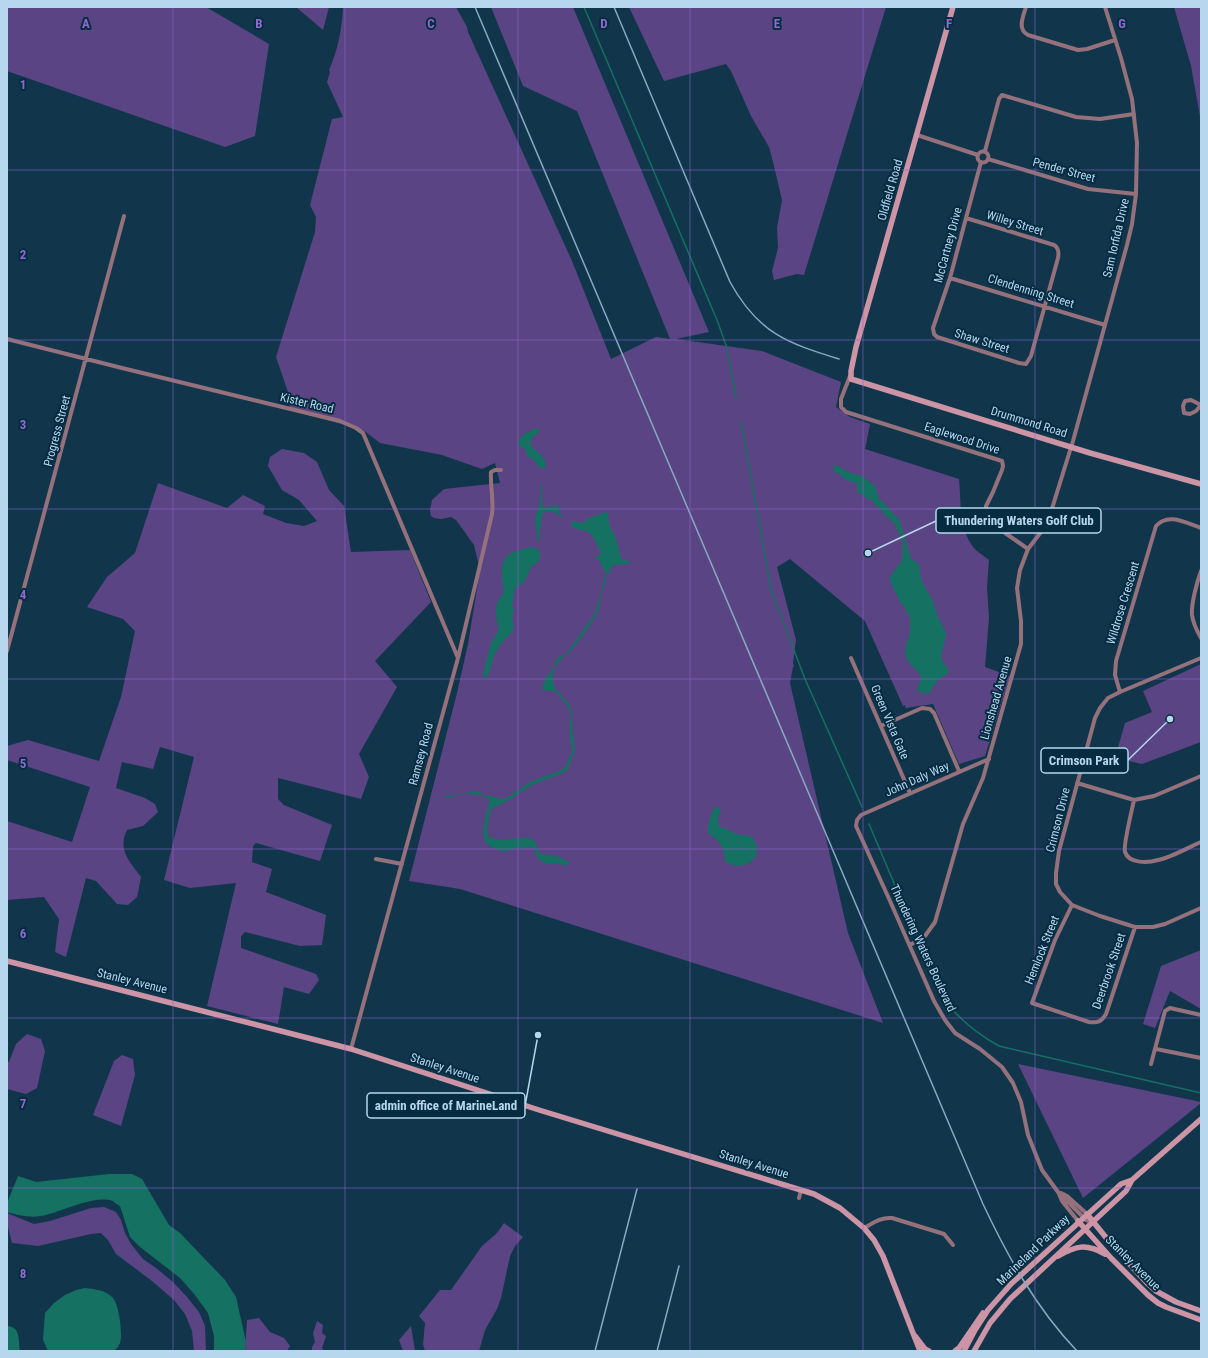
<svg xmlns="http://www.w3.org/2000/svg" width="1208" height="1358" font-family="'Roboto Condensed',sans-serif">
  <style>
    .green { fill: #5a4483 }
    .water { fill: #157162 }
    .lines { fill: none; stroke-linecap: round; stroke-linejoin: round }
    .stream { stroke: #157162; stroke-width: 1.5 }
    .street { stroke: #95717c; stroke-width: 4 }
    .secondary { stroke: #cc94a5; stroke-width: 5.5 }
    .rail { stroke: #87aac0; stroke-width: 1.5 }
    .grid { fill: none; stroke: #9068cf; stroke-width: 1; stroke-opacity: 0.55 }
    .labels { text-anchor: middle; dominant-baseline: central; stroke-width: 4; stroke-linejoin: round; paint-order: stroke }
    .street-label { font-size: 12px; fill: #b6d7ee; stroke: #052c41 }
    .grid-label { font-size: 13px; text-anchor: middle; font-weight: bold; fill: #9068cf; stroke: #052c41; stroke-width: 4; stroke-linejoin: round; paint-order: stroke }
    .leader { fill: none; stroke: #b6d7ee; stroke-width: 1.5 }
    .callout-dot { fill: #b6d7ee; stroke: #052c41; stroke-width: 1.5 }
    .callout { fill: #052c41; stroke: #b6d7ee; stroke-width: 1.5 }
    .callout-label { font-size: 13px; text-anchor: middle; font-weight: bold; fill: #b6d7ee }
  </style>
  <rect width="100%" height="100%" fill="#11364c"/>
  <path class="green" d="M7,7H206L269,44L255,136L225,147L7,71Z
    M296,7H329L323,30Z
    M343,7H456L467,27L468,32L572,261L611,359L656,337L670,339L577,111L523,86L491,7H573L709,332L676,339L762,351L841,382L836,407L850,417L870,424L865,449L959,479C961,500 959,525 971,544C975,551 983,555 989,560L987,587L989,618L985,667L1010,676L985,756L959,764L933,704L906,708L905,705L903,706L865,621L790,559L777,567L796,640L793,663L794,666L793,667L790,683L848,933L883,1023L460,889L409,881L457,693L468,644L480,570L474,545L456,520L451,517L441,519L434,518L431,516L430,510L432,500L444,489L500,483L495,463L482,469L442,455L380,443L363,430L290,410L288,392L276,357L315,232L316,217L310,205L332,119L343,117L327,82L330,72L329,70C338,50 342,29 343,7Z
    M629,7H886L804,275L797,274L774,280L772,271L778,248L777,228L782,200L773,162L769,147L751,116L731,71L726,64L664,81Z
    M1174,7H1201V122L1191,66Z
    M282,449L304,453L317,462L329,490L344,506L351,552L410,550L431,602L375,661L397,687L359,754L369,777L361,799L278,778V799L284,805L332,825L320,861L256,843L253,846L252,862L272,869L266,892L326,915L322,945L300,946L245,932L241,936V948L316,974L319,980L309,994L284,987L278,1024L207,1006L236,883L190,888L164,880L194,757L160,747L153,769L122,762L116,788L145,798L155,804L158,812L143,826L127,830C117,850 130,862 141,877L137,897L128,905L117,904L96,881L86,878L66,957L55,952L59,919L44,897L7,900V821L72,842L90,787L7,760V746L28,740L99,761L121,697L135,631L123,619L87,607L107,577L135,553L158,483L227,508L243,495L265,506L263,514L286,523L304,526L317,521L299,500L282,490L268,466L270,457Z
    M1201,664V742L1142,764L1115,758L1125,723L1152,712L1143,691Z
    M1201,950V1009L1170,991L1155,1028L1143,1024L1161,966Z
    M27,1034L41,1039L45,1051L37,1088L26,1094L7,1089V1062H9L16,1044Z
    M122,1055L133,1059L135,1075L121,1126L93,1115L114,1061Z
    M1018,1064L1201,1102V1103L1083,1198Z
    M104,1207L116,1212L121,1220L125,1233L131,1244L143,1259L156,1268L173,1282L187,1297L199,1312L205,1326L206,1351H194L192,1331L185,1314L174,1300L152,1281L116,1254L108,1240L101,1233L91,1234L38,1246L12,1243L7,1223V1213L34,1224L50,1221L91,1208Z
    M504,1223L523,1237L515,1246L510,1256L501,1298L497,1309L485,1330L479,1351H425L423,1344L425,1323L419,1316L440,1290H451L482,1246L497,1233Z
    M259,1318L270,1332L284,1338L290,1346L287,1351H245L247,1320Z
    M317,1321L323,1325L322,1333L326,1336L322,1348L324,1351H312V1347L315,1342L313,1333Z
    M411,1326L415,1351H403L399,1340Z"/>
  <path class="water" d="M536,428L539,429L538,433L533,437L530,443C534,453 549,456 545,469L538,467L535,461L527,456L525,449L518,445C518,435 528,432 536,428Z
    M835,465L840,467L847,472L862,476L875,486L879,499L885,504L900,521L911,559L919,564L920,574L922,582L932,599L938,617L945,631L946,635L941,656L943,663L949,669L948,673L936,682L930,693H921L917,689L921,678V676L907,660L906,656L905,649L910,633V619L908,613L899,600L890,581V577L902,560L903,542L894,523L888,518L872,501L858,493L857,483L845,480L841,475L833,471L834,466Z
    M541,484H542C541,488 542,503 543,506C548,510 553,504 559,506L560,509L558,512L564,516L563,517C555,514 554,510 544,512C539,519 542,525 539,533L541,535L538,543L537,542C539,534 535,529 535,521C535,513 540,507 540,499C541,494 539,490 541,484Z
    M606,512L608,513L609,524L617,541L621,558L632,563C624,566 615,561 610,570C603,583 602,599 597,614C594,620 586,631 582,637C577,642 573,649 568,654C566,656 563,657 561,659C557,663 552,673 553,679C553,693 569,699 571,709L573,735L575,750L567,771C557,776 546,779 535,784C524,788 516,797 505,802C500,805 496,806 491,809L487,827L488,836C501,846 527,831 535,842C537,845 538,850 540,854L557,856L571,863L568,865H562L559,863H545L539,860L533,847H528L523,849L517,848L504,852C499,850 491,848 487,844C478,836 488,809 490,799L477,795L463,793L449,798L445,797V795L453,796L456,794L472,792H478L484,796H491L496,798L505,799L530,782L562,770L565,767L572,752V747L570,741V712L568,707L556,692C552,690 547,692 542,689L545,679L547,676L552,671L557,658L566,654L594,615L602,591V586L607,572L604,571L600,561L595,558V557L599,556L601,553C597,546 594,534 586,531C580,529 576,530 571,526L572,521L584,523L587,519Z
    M532,547L537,549L540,552V557L538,562L531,567L525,581L515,589L512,604L514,611L512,618L514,628L513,631C506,639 499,645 495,654C491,662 491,674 484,680L483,674L491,643L499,629C496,619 494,611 498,601C499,599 502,596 503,593C504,588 502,582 502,578C500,552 512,552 532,547Z
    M718,807L721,810C720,814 717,817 718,821C718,828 723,828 729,830C732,831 734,834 737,834C743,836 750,834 754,840C766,858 742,874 725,861C724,858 725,856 724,854C723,844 715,838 708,833C707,825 711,815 714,808Z
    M109,1174H132L142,1179L169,1225L180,1233L225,1280L236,1297L246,1342L245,1351H214V1336L208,1313L195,1295L180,1278L140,1247L130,1237L120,1206C118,1205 115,1203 113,1201C94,1194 60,1213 41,1216C29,1218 18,1215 7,1212V1203L18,1176L36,1182Z
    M85,1288C94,1289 105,1290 112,1297C119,1303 123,1334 120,1343C119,1346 116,1349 114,1351H48L43,1340L45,1313L54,1303L65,1295L76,1290Z
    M7,1326C21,1327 18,1340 20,1351H7Z"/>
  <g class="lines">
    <path class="stream" d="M584,7L717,320L726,345L736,398
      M741,421L771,590L805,679L862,807
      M869,824L916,935
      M921,950C927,963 931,978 938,990C953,1015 974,1032 999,1046L1201,1093"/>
    <path class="street" d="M1026,7C1023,17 1017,29 1028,35L1078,50L1087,49L1115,40
      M917,135L978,155
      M985,151L999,99L1002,95L1076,117L1100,119L1134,114
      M977.5 157a5.5 5.5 0 1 1 11 0a5.5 5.5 0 1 1-11 0Z
      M988,159L1088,189L1136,194
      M966,218L1054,245C1059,248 1059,253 1058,258L1031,356L1026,364L1019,363L937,337L934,334L933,328L950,278L981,162
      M950,278L1105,325
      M7,339L122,368L340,421L356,428L363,433L458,658
      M850,376L841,399V407L846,412L1002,461L1003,466L1002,470L993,492L986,506V516L991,523L1028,549
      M1201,405L1191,400L1185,401L1183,406L1184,413L1190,414L1196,411L1201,405
      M1201,571C1197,582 1191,604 1192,615C1193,623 1197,631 1201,638
      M7,651L124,216
      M851,658L910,793
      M1201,658L1120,692L1108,698L1100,708L1095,718L1059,851L1056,873V884L1060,892L1072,905L1100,916L1135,927H1153L1165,924L1201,908
      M1120,692L1115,675L1116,661L1156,526C1168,512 1186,523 1201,528
      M881,726L922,708L930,709L934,713L959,771
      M989,759L861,815L857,820L856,826L890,901L934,1001L945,1020L955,1033L980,1049L1002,1067L1013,1083L1021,1102L1028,1135L1042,1170L1058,1192L1086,1220L1092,1222
      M1077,783L1134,800L1154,796L1201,776
      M1134,800C1132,810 1123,845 1125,852C1129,864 1148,863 1158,860C1170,858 1189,847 1201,842
      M376,859L402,864
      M1072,905L1055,940L1032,1003L1089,1022C1098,1023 1101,1022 1106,1014L1135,927
      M910,945L925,936L935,922L963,824L983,778L1021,644V621L1017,588L1020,570L1028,549L1041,532L1050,515L1073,441L1127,245L1132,224L1136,194L1137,143L1132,99L1121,58L1105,7
      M351,1049L458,658L492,514C494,500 490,486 491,472L495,470H501
      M1156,1049L1201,1058
      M1151,1064L1165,1011L1170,1008L1201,1015
      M1061,1193L1067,1196L1087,1214
      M1059,1194L1062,1201L1078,1221
      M799,1198L801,1190
      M864,1228C873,1223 881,1217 892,1218L944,1234L953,1245"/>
    <path class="secondary" d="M953,7L856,347L851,371V379L1090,453L1201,484
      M7,961L351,1049L539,1110L814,1194L840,1208L864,1228L874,1240L883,1256L920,1351
      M1087,1214L1112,1245L1147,1283L1156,1291L1176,1302L1201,1311
      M1078,1221L1111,1258L1148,1295L1158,1303L1166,1307L1201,1320
      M1058,1256C1076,1246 1086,1243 1105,1254
      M915,1336L925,1349L929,1351
      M955,1351L959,1348L983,1313
      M964,1351L975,1330L988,1310L1011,1284L1121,1184L1132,1180
      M974,1351L990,1323L1010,1299L1126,1191L1132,1180L1201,1119"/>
    <path class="rail" d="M475,7L983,1204C1008,1257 1036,1308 1077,1351
      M614,7L730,282C758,333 787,343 839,359
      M595,1351L637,1189
      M657,1351L679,1266"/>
  </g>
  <path class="grid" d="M173,7V1351M345,7V1351M518,7V1351M690,7V1351M863,7V1351M1035,7V1351M7,170H1201M7,340H1201M7,509H1201M7,679H1201M7,849H1201M7,1018H1201M7,1188H1201"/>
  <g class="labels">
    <g class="street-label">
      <text transform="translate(1064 170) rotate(15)">Pender Street</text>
      <text transform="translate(890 190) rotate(-74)">Oldfield Road</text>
      <text transform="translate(1015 223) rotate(17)">Willey Street</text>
      <text transform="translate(1116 238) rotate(-77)">Sam Iorfida Drive</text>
      <text transform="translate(948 245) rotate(-75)">McCartney Drive</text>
      <text transform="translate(1031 291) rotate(17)">Clendenning Street</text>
      <text transform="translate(982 341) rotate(17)">Shaw Street</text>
      <text transform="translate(307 403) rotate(13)">Kister Road</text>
      <text transform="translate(1029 422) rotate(17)">Drummond Road</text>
      <text transform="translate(57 431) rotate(-75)">Progress Street</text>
      <text transform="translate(962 438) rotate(18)">Eaglewood Drive</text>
      <text transform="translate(1123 603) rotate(-73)">Wildrose Crescent</text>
      <text transform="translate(996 698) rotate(-74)">Lionshead Avenue</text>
      <text transform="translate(890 722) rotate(67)">Green Vista Gate</text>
      <text transform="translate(421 754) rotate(-75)">Ramsey Road</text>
      <text transform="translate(917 779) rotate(-24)">John Daly Way</text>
      <text transform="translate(1058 820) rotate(-76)">Crimson Drive</text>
      <text transform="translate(923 948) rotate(65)">Thundering Waters Boulevard</text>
      <text transform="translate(1042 950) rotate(-68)">Hemlock Street</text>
      <text transform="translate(1109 971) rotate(-71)">Deerbrook Street</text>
      <text transform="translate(132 981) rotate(14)">Stanley Avenue</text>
      <text transform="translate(445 1068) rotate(18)">Stanley Avenue</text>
      <text transform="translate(754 1164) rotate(17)">Stanley Avenue</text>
      <text transform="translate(1033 1250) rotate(-44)">Marineland Parkway</text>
      <text transform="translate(1133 1263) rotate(45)">Stanley Avenue</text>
    </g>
  </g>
  <g class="grid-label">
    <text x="86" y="28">A</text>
    <text x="259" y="28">B</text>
    <text x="431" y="28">C</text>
    <text x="604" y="28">D</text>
    <text x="777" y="28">E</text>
    <text x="949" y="28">F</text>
    <text x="1122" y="28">G</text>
    <text x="23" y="89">1</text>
    <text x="23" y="259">2</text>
    <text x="23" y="429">3</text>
    <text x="23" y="599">4</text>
    <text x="23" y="768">5</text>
    <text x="23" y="938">6</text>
    <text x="23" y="1108">7</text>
    <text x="23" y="1278">8</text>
  </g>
  <path class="leader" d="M868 553L936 521M1170 719L1128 760M538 1035L525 1106"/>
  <g class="callout-dot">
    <circle cx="868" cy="553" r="4"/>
    <circle cx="1170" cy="719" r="4"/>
    <circle cx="538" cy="1035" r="4"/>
  </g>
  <g class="callout">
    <rect x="936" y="508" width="165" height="25" rx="4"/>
    <rect x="1041" y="748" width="87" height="25" rx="4"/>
    <rect x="367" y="1093" width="158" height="25" rx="4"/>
  </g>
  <g class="callout-label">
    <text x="1019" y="525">Thundering Waters Golf Club</text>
    <text x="1084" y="765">Crimson Park</text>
    <text x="446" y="1110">admin office of MarineLand</text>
  </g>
  <rect width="1208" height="1358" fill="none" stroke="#b6d7ee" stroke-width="16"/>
</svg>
